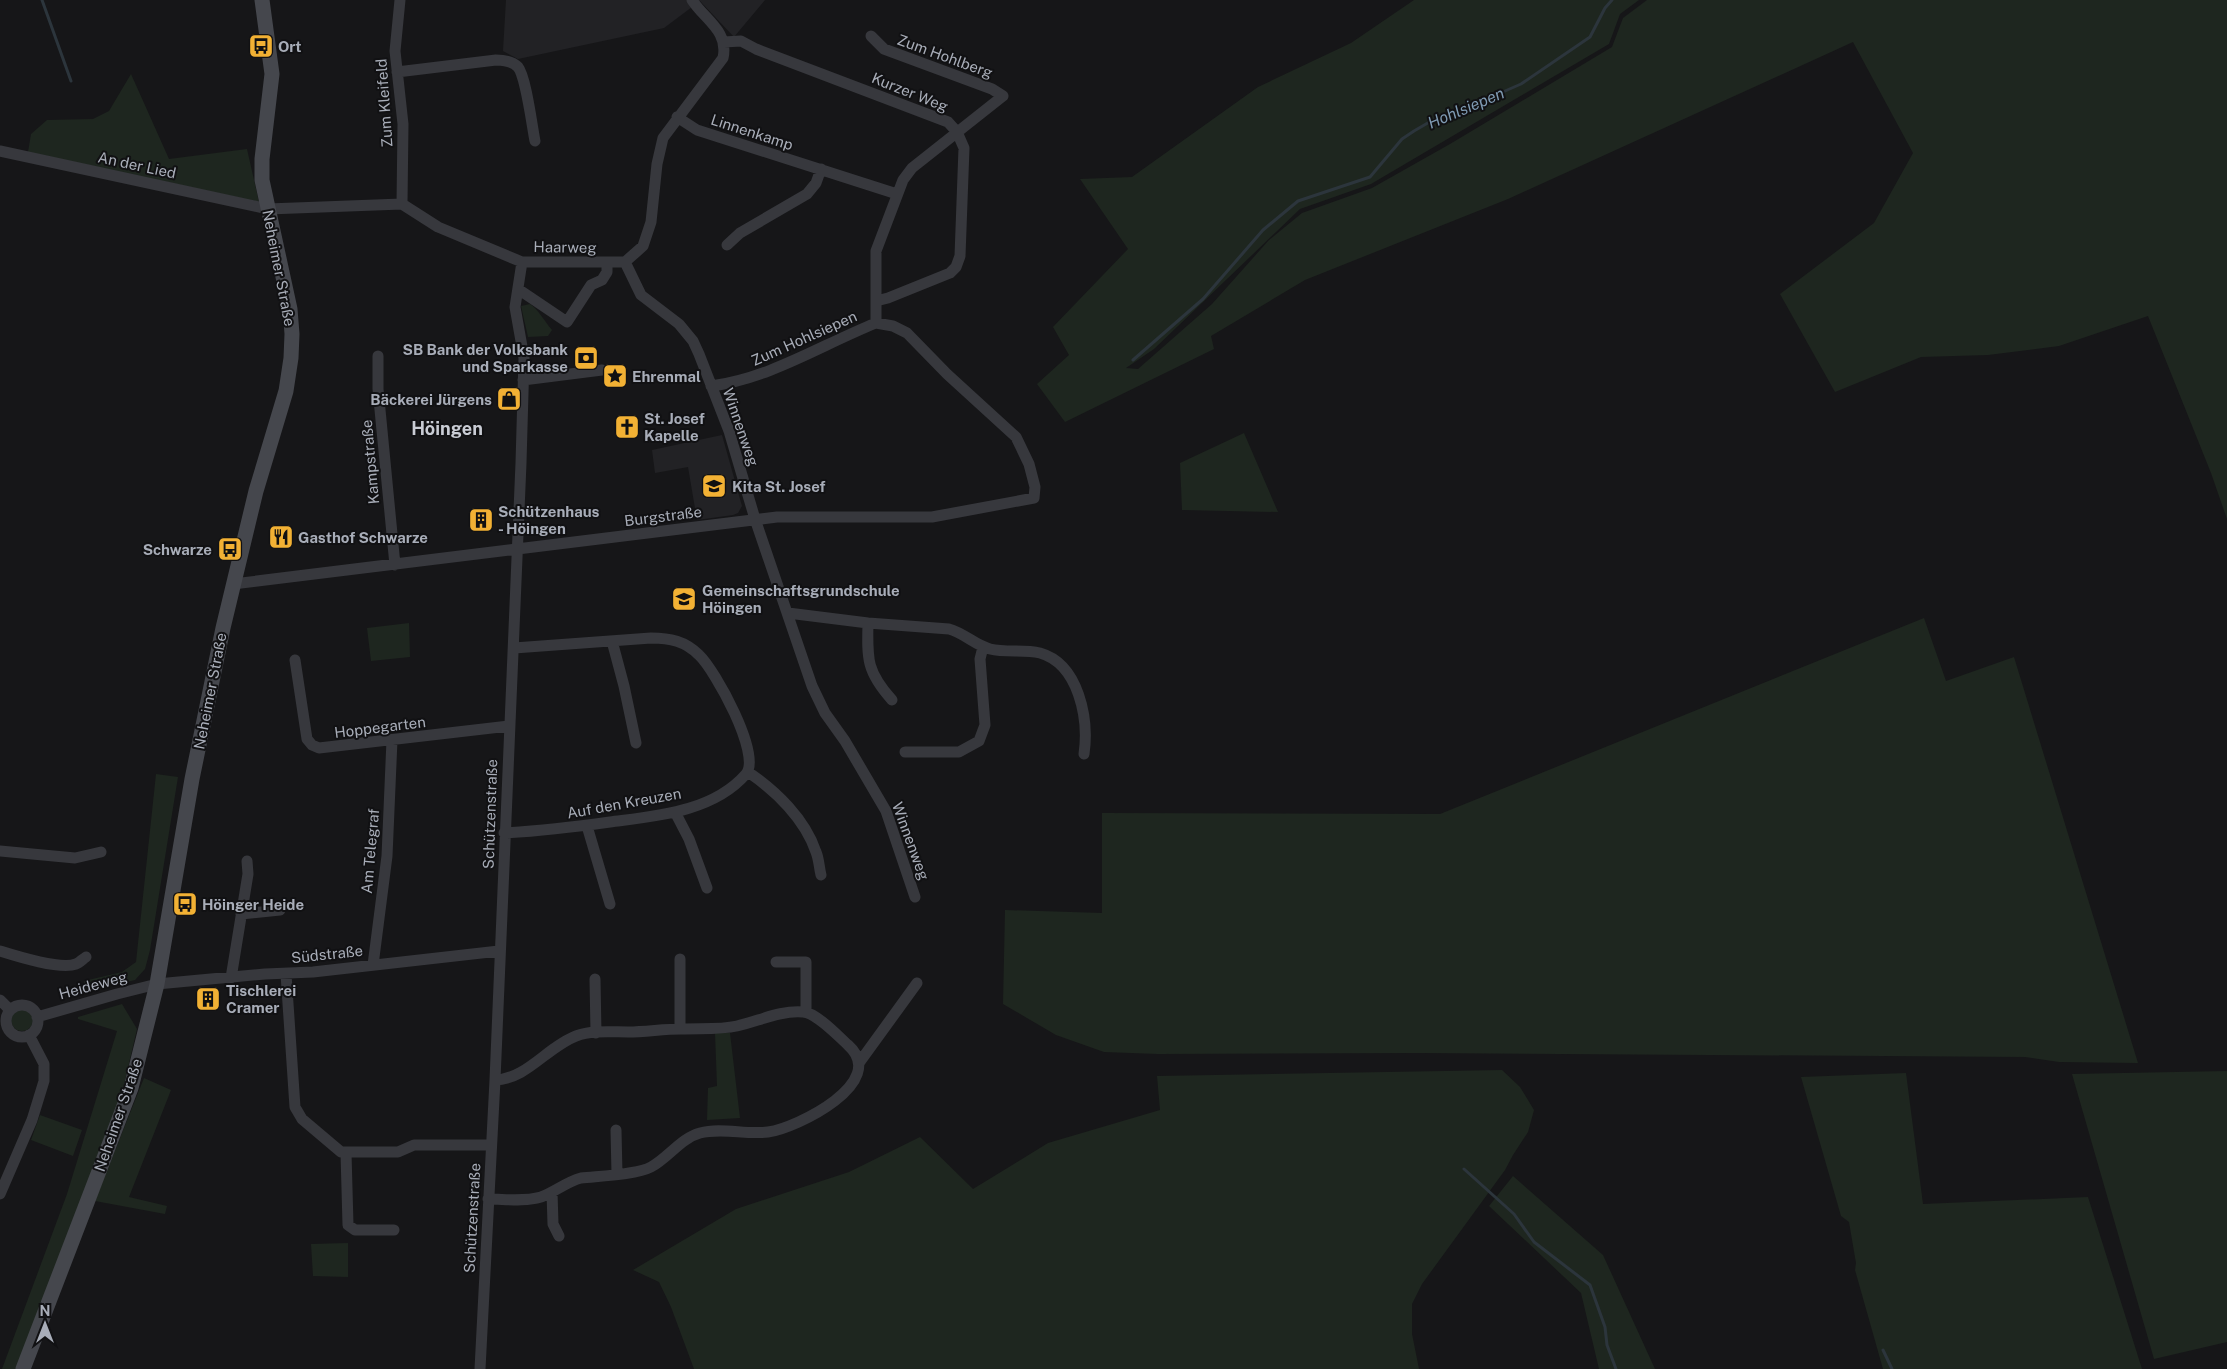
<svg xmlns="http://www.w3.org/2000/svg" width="2227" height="1369" font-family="'Public Sans',sans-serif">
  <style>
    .built { fill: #222225 }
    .green { fill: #1e261f }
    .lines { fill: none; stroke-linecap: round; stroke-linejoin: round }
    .stream { stroke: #2c353c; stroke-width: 3 }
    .street { stroke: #37383d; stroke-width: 11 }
    .secondary { stroke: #45474d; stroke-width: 15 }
    .labels { text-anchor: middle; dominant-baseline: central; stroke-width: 4; stroke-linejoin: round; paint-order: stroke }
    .poi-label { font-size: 15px; font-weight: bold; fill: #a8adb8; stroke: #111113; text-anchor: start }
    .street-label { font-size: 15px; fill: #a8adb8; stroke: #111113 }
    .water-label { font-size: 16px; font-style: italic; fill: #7f9bb3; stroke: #111113 }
    .quarter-label { font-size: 18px; font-weight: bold; fill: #c9ccd4; stroke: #111113 }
  </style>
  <rect width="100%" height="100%" fill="#161618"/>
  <path class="built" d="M506,0H765L734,37L700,1L664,28L518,59L503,51Z
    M722,435L742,506L738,513L733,515L697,520L688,467L655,473L652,450Z"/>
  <path class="green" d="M1414,0H1639L1620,14L1609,44L1371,184L1300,209L1154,349L1126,368L1138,369L1212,304L1269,240L1302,213L1372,188L1450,144L1612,47L1623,18L1647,0H2227V519L2211,473L2148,316L2059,346L1988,355L1921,357L1835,392L1780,294L1874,223L1913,153L1853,42L1508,199L1305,280L1211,336L1214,349L1065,422L1037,384L1069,355L1053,327L1128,249L1080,179L1132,177L1258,87L1351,43Z
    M131,74L169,159L247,149L259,202L28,152L31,134L47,120L93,119L109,111Z
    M530,304C538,309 545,322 552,330L548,336L528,337L521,306Z
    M1244,433L1278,512L1182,510L1180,463Z
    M1924,618L1946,681L2014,657L2138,1063L2059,1062L2025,1057L1419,1053L1158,1054L1104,1052L1056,1035L1003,1004L1005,910L1102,913V813L1440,814Z
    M409,623L410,657L371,661L367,628Z
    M156,774L178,777L150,950L145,969L135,980L84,993V981L122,972L136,962Z
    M122,1004L137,1029L122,1093L18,1369H2L67,1194L117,1031L78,1019V1017Z
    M11 1020a11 11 0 1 1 22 0a11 11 0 1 1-22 0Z
    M715,1033H730L740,1118L707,1120L708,1088L717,1086Z
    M1502,1070L1520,1087L1534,1110L1528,1132L1513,1155L1505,1170L1422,1284L1412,1304V1334L1419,1369H694L671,1307L659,1282L633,1270L736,1209L849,1172L920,1137L973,1189L1048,1143L1160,1110L1157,1076Z
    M2227,1071V1342L2154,1359L2072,1074Z
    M1906,1073L1923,1204L2088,1197L2142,1369H1883L1855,1270L1856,1263L1849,1222L1841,1216L1801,1077Z
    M144,1078L171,1090L129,1197L167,1206L165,1214L95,1201Z
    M40,1115L82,1130L73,1156L31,1140Z
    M1513,1176L1603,1255L1655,1369H1599L1581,1293L1489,1206Z
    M348,1243V1277L313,1276L311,1244Z"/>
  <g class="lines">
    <path class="stream" d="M42,0L71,81
      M1133,360L1203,299L1263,230L1298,201L1370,177L1402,139L1414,131L1438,117L1464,109L1521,84L1590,37L1605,8L1612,0
      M1464,1169L1514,1214L1534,1242L1590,1285L1605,1327L1607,1345L1616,1369
      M1883,1350L1892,1369"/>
    <path class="street" d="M400,0L395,51L403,124L402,204
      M871,36L884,49L992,89L1003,96L912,168L903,180L876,251V323
      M724,42L741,41L756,49L948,122L957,132L964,148L960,256L956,267L950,273L888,298L876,301
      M397,72L496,60C504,60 512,61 518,67C526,77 532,126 535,141
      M677,117L697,130L897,194
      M0,151L268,209L402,204L438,227L522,262H625L643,246L651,222L657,164L663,138L723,58C729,31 705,20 692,0
      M727,245L740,233L807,194L816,183L821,169
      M625,262L641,295L679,324L693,341L699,354L729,431L755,519L812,686L825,713L845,741L886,811L915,897
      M518,289L567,322L591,285L602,280L607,272V262
      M378,356V389L395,565
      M523,380L602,370
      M233,584L777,517H932L1034,498L1035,487L1029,464L1016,437L947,374L907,333L893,326L876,323C821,345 771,378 711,386
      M788,613L868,623L949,629C964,633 975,645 990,649C1006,653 1024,649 1040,653C1079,664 1089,719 1084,754
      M868,623C867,660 867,672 892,700
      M612,641L624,686L636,743
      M295,660L307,739L312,745L319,748L509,726
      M905,752H959L979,741L985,725L980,659L983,647
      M748,772C776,791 805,819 816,852C819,859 819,867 821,875
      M675,812L689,839L707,888
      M587,826L610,904
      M504,833C540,831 574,827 610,822C656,816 713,812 746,774C762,755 715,670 699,655C685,641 670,638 651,638L514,648
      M0,851L75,858L101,852
      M241,914L280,910
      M0,951C16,956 60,970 76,964C79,963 83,959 86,957
      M680,959V1029
      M776,962H806V1012
      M373,965L387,856L392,740
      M286,974L295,1107L302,1119L341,1152H398L414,1145H491
      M231,978L248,874L247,861
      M595,979L596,1033
      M0,1000L10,1010
      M6 1021a16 16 0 1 1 32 0a16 16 0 1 1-32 0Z
      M37,1017L117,994L157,984L265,974L313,972L499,951
      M859,1063L917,983
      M616,1130L617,1174
      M346,1153L348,1225L355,1230H394
      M552,1192L553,1224L559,1236
      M0,1194L32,1120L44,1081V1064L29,1035
      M488,1199C505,1199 524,1202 541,1197C555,1192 566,1182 581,1178C599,1176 636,1175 651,1167C669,1157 681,1138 700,1133C721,1127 746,1135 768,1132C797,1128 890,1082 848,1045C838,1036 817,1013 803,1012C781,1010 759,1021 737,1026C719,1030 700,1028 681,1029C663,1029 646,1032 628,1032C611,1032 592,1030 576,1036C547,1047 527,1079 495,1080
      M480,1369L495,1080L521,463L524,358L515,307L522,262"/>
    <path class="secondary" d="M23,1369L131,1088L157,984L192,779L223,628L256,491L286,391L291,358L292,334L290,309L262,180V159L272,74L262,0"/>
  </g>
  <defs>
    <symbol id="bus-square" viewBox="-11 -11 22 22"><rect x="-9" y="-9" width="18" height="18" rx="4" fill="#f2b134" stroke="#111113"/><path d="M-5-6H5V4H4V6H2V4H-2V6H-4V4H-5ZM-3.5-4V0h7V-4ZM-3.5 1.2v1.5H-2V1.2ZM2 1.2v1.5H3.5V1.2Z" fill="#111"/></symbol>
    <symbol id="bank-square" viewBox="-11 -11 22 22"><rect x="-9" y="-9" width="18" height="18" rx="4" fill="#f2b134" stroke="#111113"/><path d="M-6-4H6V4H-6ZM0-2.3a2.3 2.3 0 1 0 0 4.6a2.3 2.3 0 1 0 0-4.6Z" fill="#111"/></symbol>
    <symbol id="sight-square" viewBox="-11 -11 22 22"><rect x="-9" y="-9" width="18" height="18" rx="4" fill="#f2b134" stroke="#111113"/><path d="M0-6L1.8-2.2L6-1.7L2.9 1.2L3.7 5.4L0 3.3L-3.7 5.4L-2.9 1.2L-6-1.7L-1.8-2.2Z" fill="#111"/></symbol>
    <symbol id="shop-square" viewBox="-11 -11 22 22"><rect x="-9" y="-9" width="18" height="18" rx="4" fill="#f2b134" stroke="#111113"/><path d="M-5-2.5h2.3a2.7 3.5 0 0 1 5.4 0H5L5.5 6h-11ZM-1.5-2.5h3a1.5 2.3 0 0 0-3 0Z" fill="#111"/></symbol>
    <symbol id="church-square" viewBox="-11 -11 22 22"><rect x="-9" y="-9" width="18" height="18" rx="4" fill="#f2b134" stroke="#111113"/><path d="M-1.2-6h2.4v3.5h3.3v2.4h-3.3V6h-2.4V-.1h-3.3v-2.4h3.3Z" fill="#111"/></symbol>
    <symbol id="school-square" viewBox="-11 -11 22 22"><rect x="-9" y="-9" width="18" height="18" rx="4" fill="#f2b134" stroke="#111113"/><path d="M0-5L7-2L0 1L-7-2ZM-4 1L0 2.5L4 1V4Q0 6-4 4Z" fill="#111"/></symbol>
    <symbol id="building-square" viewBox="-11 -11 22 22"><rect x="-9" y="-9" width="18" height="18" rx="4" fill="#f2b134" stroke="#111113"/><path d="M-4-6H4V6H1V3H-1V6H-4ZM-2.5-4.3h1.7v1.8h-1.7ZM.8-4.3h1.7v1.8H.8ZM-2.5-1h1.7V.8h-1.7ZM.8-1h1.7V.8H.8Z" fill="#111"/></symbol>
    <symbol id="restaurant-square" viewBox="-11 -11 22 22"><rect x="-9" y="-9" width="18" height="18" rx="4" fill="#f2b134" stroke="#111113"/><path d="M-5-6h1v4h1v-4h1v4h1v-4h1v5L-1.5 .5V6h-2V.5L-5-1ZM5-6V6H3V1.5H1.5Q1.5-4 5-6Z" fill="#111"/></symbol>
  </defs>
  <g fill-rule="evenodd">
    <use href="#bus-square" x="247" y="32" width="28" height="28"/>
    <use href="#bank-square" x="572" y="344" width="28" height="28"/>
    <use href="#sight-square" x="601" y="362" width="28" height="28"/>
    <use href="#shop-square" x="495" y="385" width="28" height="28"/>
    <use href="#church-square" x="613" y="413" width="28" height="28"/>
    <use href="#school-square" x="700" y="472" width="28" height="28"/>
    <use href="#building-square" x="467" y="506" width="28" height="28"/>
    <use href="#restaurant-square" x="267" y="523" width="28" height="28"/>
    <use href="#bus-square" x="216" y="535" width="28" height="28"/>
    <use href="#school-square" x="670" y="585" width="28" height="28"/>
    <use href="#bus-square" x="171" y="890" width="28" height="28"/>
    <use href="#building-square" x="194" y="985" width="28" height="28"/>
  </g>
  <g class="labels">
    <g class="poi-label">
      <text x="278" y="46">Ort</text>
      <text x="568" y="349" text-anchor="end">SB Bank der Volksbank<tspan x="568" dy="17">und Sparkasse</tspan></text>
      <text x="632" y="376">Ehrenmal</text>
      <text x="492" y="399" text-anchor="end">Bäckerei Jürgens</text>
      <text x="644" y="418">St. Josef<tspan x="644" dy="17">Kapelle</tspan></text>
      <text x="732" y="486">Kita St. Josef</text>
      <text x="498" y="511">Schützenhaus<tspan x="498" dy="17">- Höingen</tspan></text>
      <text x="298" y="537">Gasthof Schwarze</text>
      <text x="212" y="549" text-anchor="end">Schwarze</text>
      <text x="702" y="590">Gemeinschaftsgrundschule<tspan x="702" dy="17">Höingen</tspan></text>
      <text x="202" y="904">Höinger Heide</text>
      <text x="226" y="990">Tischlerei<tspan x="226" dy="17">Cramer</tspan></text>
    </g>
    <g class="street-label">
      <text transform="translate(945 56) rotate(20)">Zum Hohlberg</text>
      <text transform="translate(910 92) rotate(22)">Kurzer Weg</text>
      <text transform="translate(384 103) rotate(-94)">Zum Kleifeld</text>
      <text transform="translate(752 132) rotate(18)">Linnenkamp</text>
      <text transform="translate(137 165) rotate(12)">An der Lied</text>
      <text transform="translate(565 247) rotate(1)">Haarweg</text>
      <text transform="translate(279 268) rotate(79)">Neheimer Straße</text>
      <text transform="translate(804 338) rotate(-24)">Zum Hohlsiepen</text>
      <text transform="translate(741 427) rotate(71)">Winnenweg</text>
      <text transform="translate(370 462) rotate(-95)">Kampstraße</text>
      <text transform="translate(663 516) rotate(-7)">Burgstraße</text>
      <text transform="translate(210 691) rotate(-79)">Neheimer Straße</text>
      <text transform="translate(380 727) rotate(-7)">Hoppegarten</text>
      <text transform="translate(624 803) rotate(-10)">Auf den Kreuzen</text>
      <text transform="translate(490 814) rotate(-88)">Schützenstraße</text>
      <text transform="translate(911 841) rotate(70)">Winnenweg</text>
      <text transform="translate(370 851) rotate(-85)">Am Telegraf</text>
      <text transform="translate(327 954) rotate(-6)">Südstraße</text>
      <text transform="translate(93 985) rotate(-15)">Heideweg</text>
      <text transform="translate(118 1115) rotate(-71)">Neheimer Straße</text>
      <text transform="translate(472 1218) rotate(-87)">Schützenstraße</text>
    </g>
    <g class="water-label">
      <text transform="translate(1466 108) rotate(-23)">Hohlsiepen</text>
    </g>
    <g class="quarter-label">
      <text x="447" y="428">Höingen</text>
    </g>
  </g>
  <g transform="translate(45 1324)" stroke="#111113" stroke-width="4" paint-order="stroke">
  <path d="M0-4L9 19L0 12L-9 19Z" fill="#a8adb8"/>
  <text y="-8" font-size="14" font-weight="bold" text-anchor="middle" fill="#a8adb8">N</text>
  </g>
</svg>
